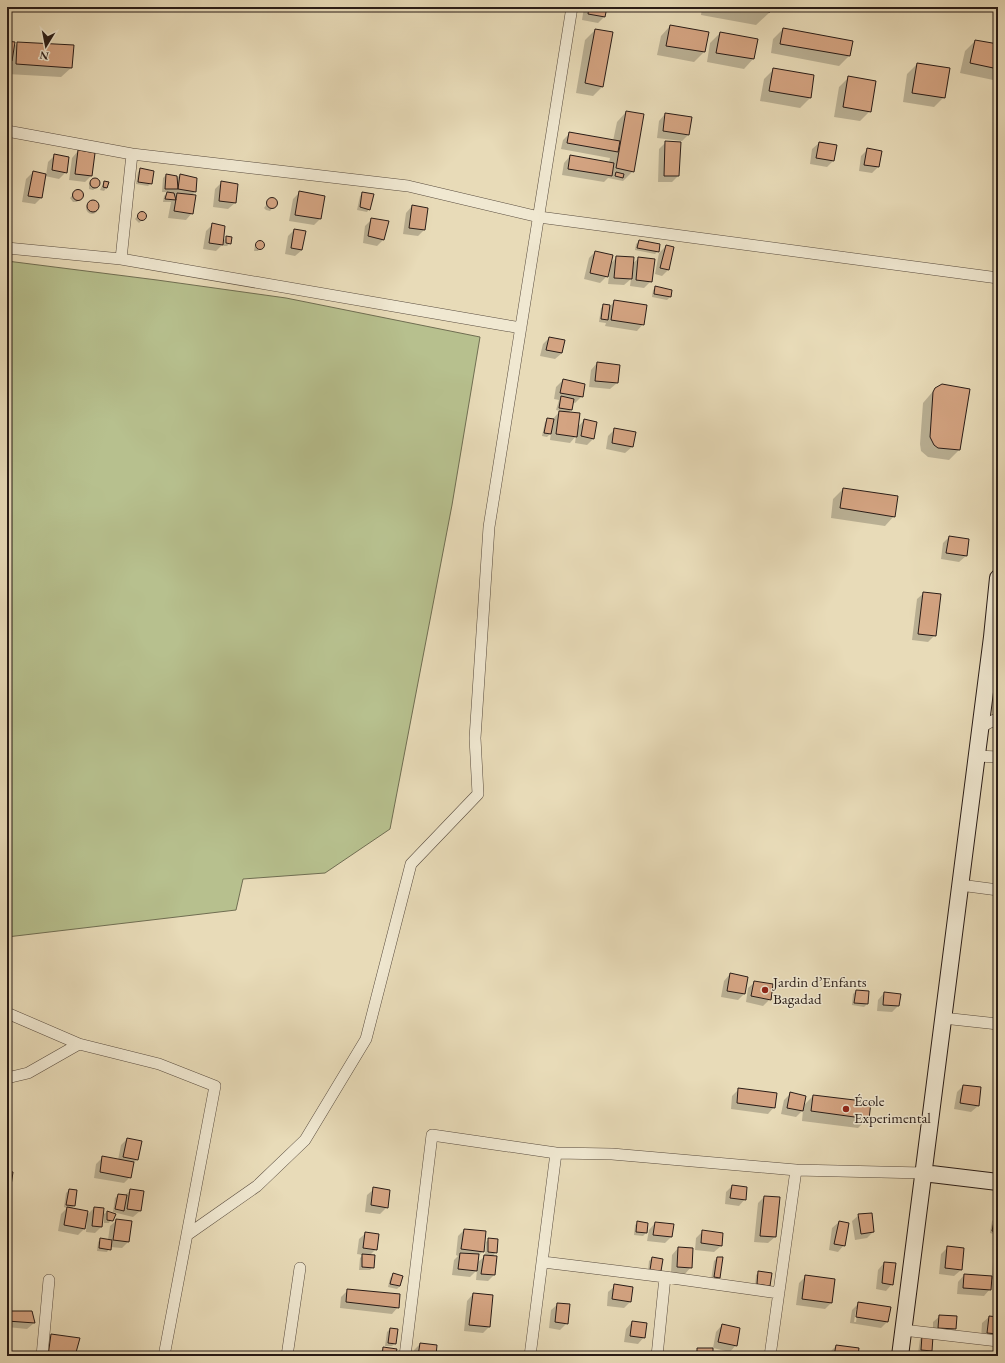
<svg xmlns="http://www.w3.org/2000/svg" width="1005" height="1363" font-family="'EB Garamond',serif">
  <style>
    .green { fill: #b7c08e; stroke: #706e52 }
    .shadow { fill: #0003; fill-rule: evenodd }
    .building { fill: #d4a482; stroke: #291c17 }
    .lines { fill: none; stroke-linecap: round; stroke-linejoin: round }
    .street-casing { stroke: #594c3f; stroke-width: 12 }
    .secondary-casing { stroke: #291c17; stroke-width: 18 }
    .street { stroke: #f0e8d1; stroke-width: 11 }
    .secondary { stroke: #f0e8d1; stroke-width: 16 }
    .poi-dot { fill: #8f2418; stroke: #f0e8d1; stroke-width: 1.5 }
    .labels { text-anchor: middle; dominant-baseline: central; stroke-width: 3; stroke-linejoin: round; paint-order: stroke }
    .poi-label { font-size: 15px; fill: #291c17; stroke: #f0e8d1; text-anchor: start }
  </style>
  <rect width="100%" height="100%" fill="#e8dbb8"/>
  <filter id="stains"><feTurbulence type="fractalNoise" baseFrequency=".005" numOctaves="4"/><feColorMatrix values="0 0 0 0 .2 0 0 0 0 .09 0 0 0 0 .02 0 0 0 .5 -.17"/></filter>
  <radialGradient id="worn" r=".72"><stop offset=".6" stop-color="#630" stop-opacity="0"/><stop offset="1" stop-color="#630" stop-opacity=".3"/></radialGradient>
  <path class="green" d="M7,261L157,280L286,298L480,337L452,505L390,829L325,873L243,879L236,910L7,937Z"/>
  <path class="shadow" d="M584,7H606L604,17L598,23L582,20Z
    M702,7H770V12L756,25L701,15Z
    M670,26L704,52L694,62L657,55L661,36Z
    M783,29L849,56L839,66L771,53L773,39Z
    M595,30L603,86L593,96L576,93L585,40Z
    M720,33L757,40L753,59L744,69L707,62L710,43Z
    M975,41L998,45V81L960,73L965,51Z
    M7,42L13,47L18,43L71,68L61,77L7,74Z
    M917,64L944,97L934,107L903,102L907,74Z
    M774,69L810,98L800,108L760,101L764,79Z
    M849,77L870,111L860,121L834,117L839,87Z
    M626,112L633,171L623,181L608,178L604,182L562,175L564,163L570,156L609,163L610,158L561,149L563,140L569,134L613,141L617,122Z
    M665,114L688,135L682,141L657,138L659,121Z
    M666,142L678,176L672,182H658L659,149Z
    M819,143L833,161L827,167L810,164L812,149Z
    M868,149L881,152L878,167L872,173L859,171L861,156Z
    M78,151L94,154L91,176L85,182L69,180L72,158Z
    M55,155L66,172L59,179L45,176L41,198L35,204L22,202L26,179L33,172L46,175L48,162Z
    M141,169L151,183L148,186L136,184L138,172Z
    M166,175L176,179L180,175L196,178L195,192L191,196L192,213L186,220L168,218L171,202H163L164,196L168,192H162L163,178Z
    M96,179L98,180V186L93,190L89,189V183Z
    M104,182L108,183L106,188L104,191L100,190Z
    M222,182L235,203L228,209L213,207L215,189Z
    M76,191L81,192L82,195L77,202H73L70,198Z
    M299,193L320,219L314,225L289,221L293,199Z
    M363,193L369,209L367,212L357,210L360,196Z
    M270,200H274L276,204L270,211L266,210L264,208Z
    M86 208a6 6 0 1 1 12 0a6 6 0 1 1-12 0Z
    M412,206L424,230L418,236L403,234L406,213Z
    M140,213H144V218L139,223L135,219Z
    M372,219L388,222L383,240L377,246L363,243L365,226Z
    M213,224L222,242L227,237L230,243L227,246H223L224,243L216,251L203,249L206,231Z
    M294,230L302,250L295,256L285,254L288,236Z
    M639,241L658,251L655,254L635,250L636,244Z
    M258,242L263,243L258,251H254L255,245Z
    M666,246L668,270L662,276L655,274L659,253Z
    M595,252L610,264L617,257L632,264L639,258L651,281L644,288L630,286L631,279L624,285L608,284L610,269L607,276L600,283L584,279L589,258Z
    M656,287L671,291L670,297L667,300L652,297L653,290Z
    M615,301L643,324L637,331L605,326L606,323L599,322L601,308L604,305L610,306Z
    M549,338L562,353L555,359L540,356L543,344Z
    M597,363L617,383L610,389L589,387L591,370Z
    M563,380L582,396L575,403L573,402L571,410L568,413L577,428L584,420L594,438L587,445L575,443L576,436L570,443L550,440L551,433L547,437L542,436L545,422L548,419L552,420L560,411L556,410L559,400L554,399L556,387Z
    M935,389L969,390L959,450L949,460L928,457L921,451L920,444L923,403Z
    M615,429L632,447L625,453L606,449L608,436Z
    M843,489L894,516L885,526L831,518L833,499Z
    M949,537L968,540L966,556L959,562L941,559L943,543Z
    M924,593L935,635L928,642L912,640L917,599Z
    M730,974L747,977L744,994L738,1000L721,997L724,981Z
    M755,982L770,999L763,1006L746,1002L748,988Z
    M856,991L867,1004L864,1007L852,1005L853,994Z
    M884,993L900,995L898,1006L892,1012L877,1011L878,1000Z
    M963,1086L978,1106L971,1112L954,1109L957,1092Z
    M739,1089L774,1107L768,1114L731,1109L732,1096Z
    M791,1093L803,1106L813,1096L868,1118L858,1128L802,1121L803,1110L796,1117L781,1114L784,1100Z
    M127,1139L137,1160L132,1164L130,1177L124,1183L94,1178L96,1164L103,1157L118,1160L121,1145Z
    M732,1186L745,1199L739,1206L725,1204L726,1192Z
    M374,1189L387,1207L380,1214L365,1212L367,1195Z
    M69,1190L74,1206L71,1209L86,1216L94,1208L101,1227L95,1233L86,1232L87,1219L86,1218L84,1229L78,1235L58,1231L61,1214L67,1208L64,1207L66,1193Z
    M131,1190L140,1211L133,1217L113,1212L115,1198L118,1195L124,1196Z
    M764,1197L779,1198L775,1237L768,1243L754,1242L758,1203Z
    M107,1212L114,1214L109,1223H104V1214Z
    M859,1215L873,1232L867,1238L855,1240L852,1221Z
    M995,1218H998L997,1235L990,1233L992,1221Z
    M117,1220L128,1242L122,1248L110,1247L107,1252L97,1251L98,1242L101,1239L108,1240L110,1226Z
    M638,1222L647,1224L646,1233L643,1236L634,1235L635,1225Z
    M839,1222L844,1245L838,1252L829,1250L832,1228Z
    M655,1223L671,1237L665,1243L647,1241L649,1230Z
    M464,1230L483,1251L478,1256L477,1263L485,1256L486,1242L489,1239L496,1252L492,1257H496L494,1275L488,1281L476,1280L477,1270L470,1277L452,1275L454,1260L458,1256L456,1255L458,1236Z
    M703,1231L721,1246L714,1252L695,1250L696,1238Z
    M366,1233L376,1249L370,1255L373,1267L370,1270H359L360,1258L363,1255L357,1254L359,1239Z
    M948,1247L961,1270L954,1276L939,1274L941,1254Z
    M678,1248L691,1267L685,1274L671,1273L672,1255Z
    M652,1258L662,1259L648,1272L649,1261Z
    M717,1258L719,1278L716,1281L711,1280L714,1261Z
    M998,1258V1272H993V1274H998V1280L991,1279L990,1289L984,1296L957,1294L958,1282L964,1275L992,1277L993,1262Z
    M884,1263L892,1284L886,1291L876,1289L878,1270Z
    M759,1272L769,1285L766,1288L755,1287L756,1275Z
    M393,1275L402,1277L400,1286L397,1289L388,1287L390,1278Z
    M806,1276L834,1280L831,1303L825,1309L796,1305L799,1283Z
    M615,1286L630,1302L624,1308L607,1306L608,1292Z
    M348,1290L398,1307L392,1314L340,1308L341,1297Z
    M473,1294L489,1327L483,1333L464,1331L467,1301Z
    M859,1303L887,1322L881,1328L850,1323L852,1310ZM856,1309H858L856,1322H854Z
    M558,1304L567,1323L560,1330L549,1328L551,1310Z
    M7,1312L34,1323L27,1329L7,1327Z
    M940,1316L955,1328L949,1335L933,1334V1322Z
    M989,1317L998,1318V1340L981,1339L982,1323Z
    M632,1322L644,1337L638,1344L624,1342L626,1329Z
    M722,1325L736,1345L730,1352L713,1348L716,1332Z
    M390,1329L397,1330L395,1343L392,1346H385L387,1332Z
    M51,1335L74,1356H43L45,1341Z
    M923,1336L932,1337L931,1351L928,1354L918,1353L920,1339Z
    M420,1344L435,1356H413L414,1350Z
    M836,1346L857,1356H826Z
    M384,1348L394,1356H380L381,1351Z
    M698,1349L712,1356H691Z"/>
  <path class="building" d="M589,7H607L605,17L588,14Z
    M741,7H771L770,12Z
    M670,25L709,32L705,52L666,46Z
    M783,28L853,41L850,56L780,44Z
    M595,29L613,32L603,87L585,83Z
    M720,32L758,39L754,59L716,53Z
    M975,40L998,44V69L970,63Z
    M7,41L15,42L12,61L7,60Z
    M17,42L74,45L72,68L16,64Z
    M917,63L950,68L945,98L912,93Z
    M773,68L814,75L811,98L769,91Z
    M848,76L876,81L871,112L843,107Z
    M626,111L644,114L634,172L616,168Z
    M665,113L692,117L689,135L663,131Z
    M569,132L620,141L618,152L567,143Z
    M665,141L681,142L679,176H664Z
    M819,142L837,145L834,161L816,158Z
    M867,148L882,151L879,167L864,165Z
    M78,150L95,153L92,176L75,174Z
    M7,151L10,152L7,170Z
    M54,154L69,157L67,173L52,170Z
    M570,155L614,163L612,176L568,169Z
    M140,168L154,171L152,184L138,182Z
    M33,171L46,174L42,198L28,196Z
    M616,172L624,174L623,178L615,176Z
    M166,174L177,176L178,189H165Z
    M180,174L197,178L196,192L178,189Z
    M90 183a5 5 0 1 1 10 0a5 5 0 1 1-10 0Z
    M104,181L109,182L107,188L103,187Z
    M221,181L238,184L236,203L219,201Z
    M72.5 195a5.5 5.5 0 1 1 11 0a5.5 5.5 0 1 1-11 0Z
    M299,191L325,196L321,219L295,215Z
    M167,192L174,193L176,200L165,199Z
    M362,192L374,194L370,210L360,207Z
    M177,193L196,195L193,214L174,211Z
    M266.5 203a5.5 5.5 0 1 1 11 0a5.5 5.5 0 1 1-11 0Z
    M87 206a6 6 0 1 1 12 0a6 6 0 1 1-12 0Z
    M412,205L428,208L425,230L409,228Z
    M137.5 216a4.5 4.5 0 1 1 9 0a4.5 4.5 0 1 1-9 0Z
    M371,218L389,221L384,240L368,236Z
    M212,223L225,226L223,245L209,243Z
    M294,229L306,231L302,250L291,248Z
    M226,236L232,237L231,244L226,243Z
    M639,240L660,244L659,252L637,248Z
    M255.5 245a4.5 4.5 0 1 1 9 0a4.5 4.5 0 1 1-9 0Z
    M666,245L674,247L669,270L660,268Z
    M595,251L613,255L608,277L590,273Z
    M616,256L634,257L632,279L614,278Z
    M638,257L655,259L652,282L636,280Z
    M655,286L672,290L671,297L654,294Z
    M614,300L647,305L644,325L611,320Z
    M603,304L610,305L608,320L601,319Z
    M549,337L565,340L562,353L546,350Z
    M597,362L620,365L618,383L595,381Z
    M563,379L585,384L583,397L560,393Z
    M942,384L970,389L960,450L938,448L934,445L930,437L933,392L935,388Z
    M561,396L574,399L572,410L559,408Z
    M559,411L580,413L577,437L556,434Z
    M547,418L554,419L551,434L544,433Z
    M584,419L597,422L594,439L581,436Z
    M614,428L636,432L633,447L612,443Z
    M843,488L898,496L895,517L840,508Z
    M949,536L969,539L967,556L946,553Z
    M923,592L941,594L936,636L918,634Z
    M730,973L748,977L745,994L727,991Z
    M754,981L773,984L771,1000L751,996Z
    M856,990L869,991L868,1004L854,1003Z
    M884,992L901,994L899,1006L883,1005Z
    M963,1085L981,1087L979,1106L960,1103Z
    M738,1088L777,1093L775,1108L737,1103Z
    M790,1092L806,1096L803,1111L787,1108Z
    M813,1095L871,1102L869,1119L811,1111Z
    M127,1138L142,1141L138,1160L123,1157Z
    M102,1156L134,1162L131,1178L100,1172Z
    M7,1171L13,1172L10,1193H7Z
    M732,1185L747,1187L746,1200L730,1198Z
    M373,1187L390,1190L388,1208L371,1205Z
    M69,1189L77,1190L75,1206L66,1205Z
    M130,1189L144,1191L141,1211L127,1209Z
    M118,1194L127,1195L124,1211L115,1209Z
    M764,1196L780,1197L776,1237L760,1236Z
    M67,1207L88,1211L85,1229L64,1225Z
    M94,1207L104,1208L102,1227L92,1226Z
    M107,1211L116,1214L113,1221L107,1220Z
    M872,1213L874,1232L861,1234L858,1214Z
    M995,1217H998V1232L992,1231Z
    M116,1219L132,1221L129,1242L113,1240Z
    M637,1221L648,1223L647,1233L636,1232Z
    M839,1221L849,1223L845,1246L834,1244Z
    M655,1222L674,1224L672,1237L653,1235Z
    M464,1229L486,1231L484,1252L461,1249Z
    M702,1230L723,1233L722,1246L701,1243Z
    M365,1232L379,1234L377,1250L363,1248Z
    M100,1238L112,1240L111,1250L99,1248Z
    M488,1238L498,1239L497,1253L488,1252Z
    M947,1246L964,1248L962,1270L945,1268Z
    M678,1247L693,1248L692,1268L677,1267Z
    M460,1253L479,1254L477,1271L458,1269Z
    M362,1254L375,1255L374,1268L362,1267Z
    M484,1255L497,1256L495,1275L481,1274Z
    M652,1257L663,1259L661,1271L650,1270Z
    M717,1257H723L720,1278L714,1277Z
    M884,1262L896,1263L893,1285L882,1283Z
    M758,1271L772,1273L770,1286L757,1284Z
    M393,1273L403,1276L400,1286L390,1284Z
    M964,1274L992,1276L991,1290L963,1288Z
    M805,1275L835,1279L832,1303L802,1299Z
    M614,1284L633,1287L631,1302L612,1299Z
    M347,1289L400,1294L399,1308L346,1302Z
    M473,1293L493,1295L490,1327L469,1325Z
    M858,1302L891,1307L888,1322L856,1317Z
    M557,1303L570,1304L568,1324L555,1322Z
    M7,1311H32L35,1323L7,1321Z
    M939,1315L957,1316L956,1329L938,1328Z
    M989,1316L998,1317V1334L987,1333Z
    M632,1321L647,1323L645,1338L630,1336Z
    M722,1324L740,1328L737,1346L718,1342Z
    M390,1328L398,1329L396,1344L388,1343Z
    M51,1334L80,1338L75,1356H48Z
    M922,1335L933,1336L932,1351L921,1350Z
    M420,1343L437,1345L436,1356H418Z
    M836,1345L859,1348L858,1356H834Z
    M383,1347L397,1349L395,1356H382Z
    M697,1348H713V1356H697Z"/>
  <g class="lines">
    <defs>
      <path id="street" d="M7,131L132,154L408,186L539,217L998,278
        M7,248L121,259L521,328
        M121,259L132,154
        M981,727L998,718
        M977,756L998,757
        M960,885L998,890
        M7,1013L79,1044L159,1064L215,1086L164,1356
        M943,1018L998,1024
        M7,1078L28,1073L79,1044
        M187,1235L257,1186L305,1140L366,1039L411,864L478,794L475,738L489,527L572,7
        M543,1262L665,1277
        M903,1330L998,1341
        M42,1356L49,1280
        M287,1356L300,1268
        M405,1356L432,1135L556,1153L612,1154L796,1170L923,1173
        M530,1356L556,1153
        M657,1356L665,1277L779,1293
        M770,1356L796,1170"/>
      <path id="secondary" d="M923,1173L998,1182
        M900,1356L992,637L998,578"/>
    </defs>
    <use href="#street" class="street-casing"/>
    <use href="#secondary" class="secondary-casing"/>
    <use href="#street" class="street"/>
    <use href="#secondary" class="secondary"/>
  </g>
  <g class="poi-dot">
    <circle cx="765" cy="990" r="4"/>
    <circle cx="846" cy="1109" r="4"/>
  </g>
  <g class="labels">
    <g class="poi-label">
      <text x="773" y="981">Jardin d’Enfants<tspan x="773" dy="17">Bagadad</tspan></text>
      <text x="854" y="1100">École<tspan x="854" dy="17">Experimental</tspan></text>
    </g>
  </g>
  <rect width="1005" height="1363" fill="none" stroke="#e8dbb8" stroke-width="24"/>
  <rect x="8" y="8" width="989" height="1347" fill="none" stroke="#291c17" stroke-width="2"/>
  <rect x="12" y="12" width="981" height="1339" fill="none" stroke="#291c17"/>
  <g transform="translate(46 46) rotate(190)" stroke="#f0e8d1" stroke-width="3" paint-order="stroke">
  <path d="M0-3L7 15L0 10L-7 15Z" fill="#291c17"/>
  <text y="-6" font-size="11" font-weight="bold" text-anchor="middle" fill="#291c17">N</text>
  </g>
  <rect width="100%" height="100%" filter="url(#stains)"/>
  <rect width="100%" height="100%" fill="url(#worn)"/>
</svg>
